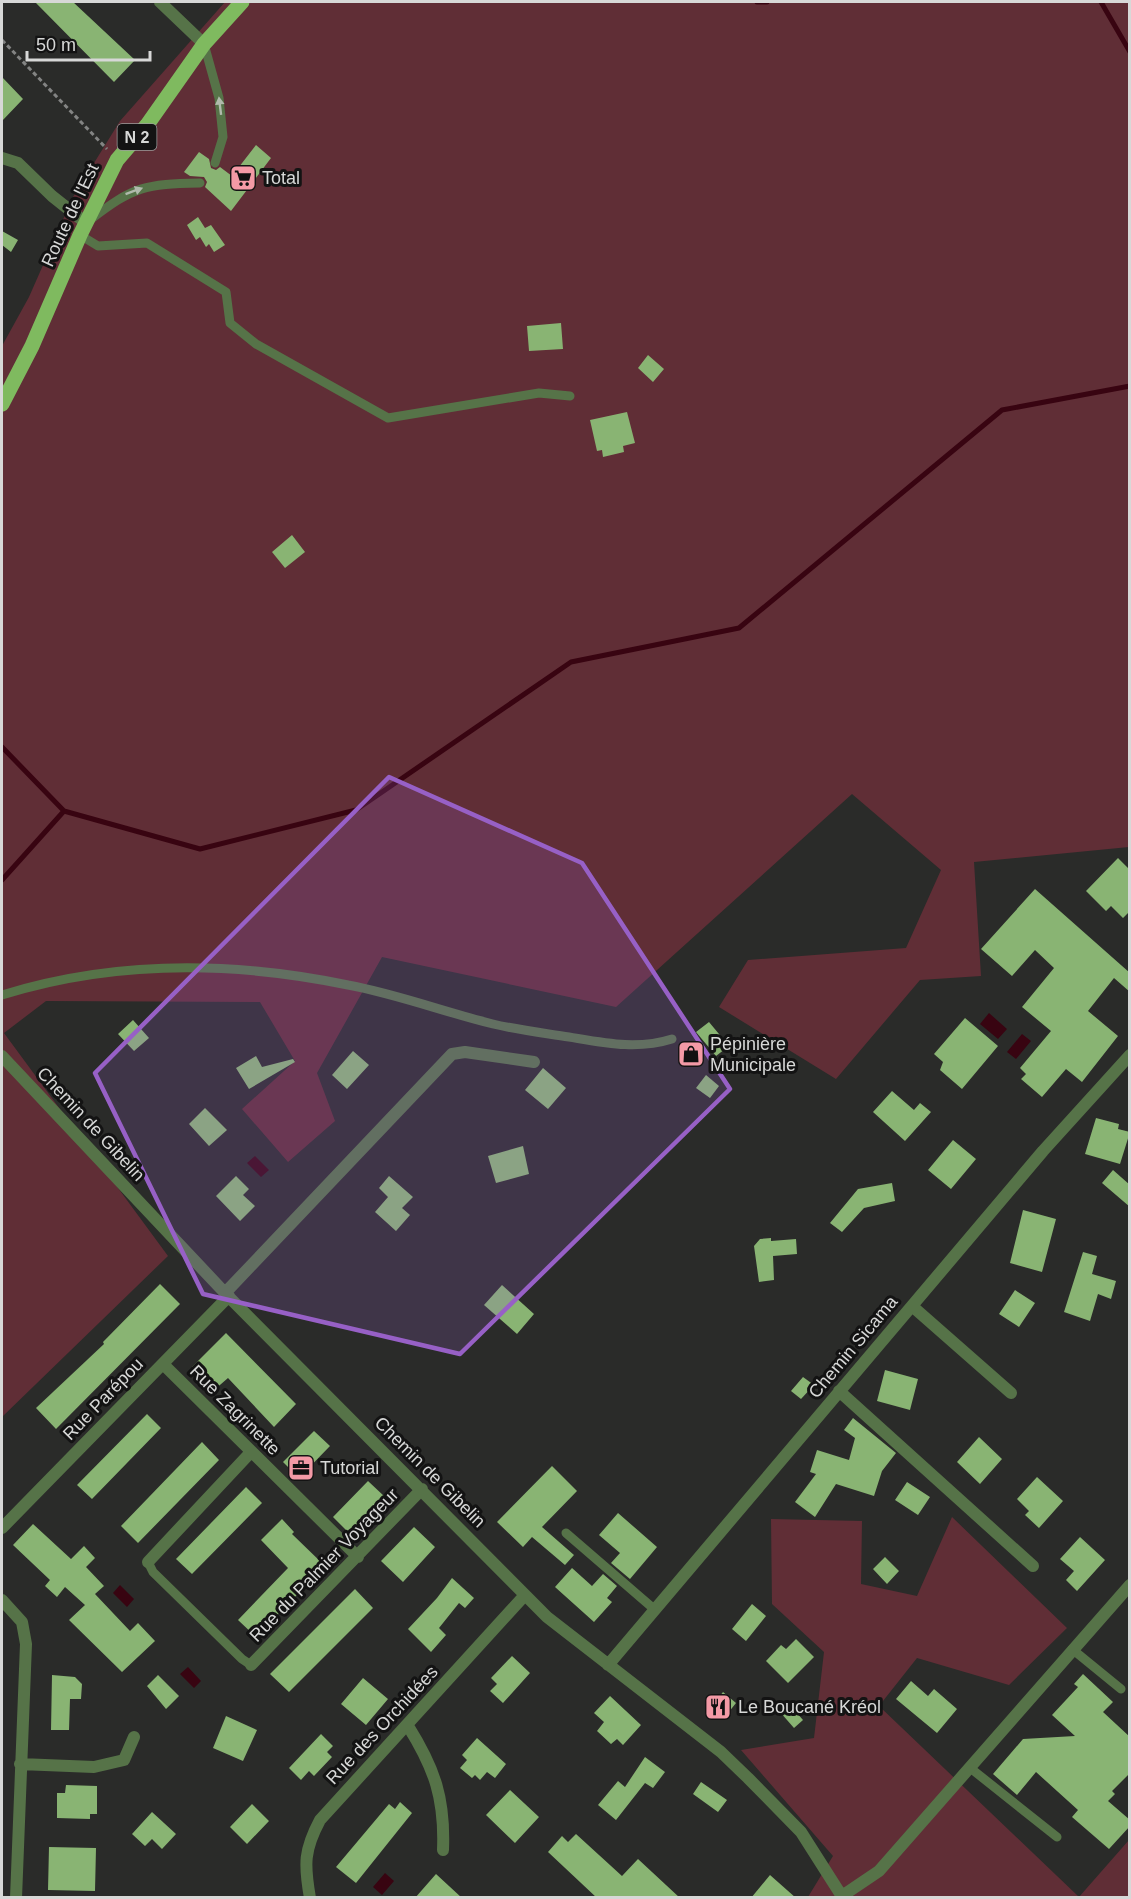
<svg xmlns="http://www.w3.org/2000/svg" width="1131" height="1899" font-family="Arial,sans-serif">
  <style>
    .green { fill: #602e36 }
    .water { fill: #380411 }
    .lines { fill: none; stroke-linecap: round; stroke-linejoin: round }
    .stream { stroke: #380411; stroke-width: 5 }
    .building { fill: #89b473 }
    .path { stroke: #838483; stroke-width: 3; stroke-dasharray: 4.5 3; stroke-linecap: butt }
    .service { stroke: #567348; stroke-width: 9 }
    .minor { stroke: #567348; stroke-width: 12 }
    .primary { stroke: #7fba5f; stroke-width: 15 }
    .oneway { fill: #b0baac }
    .marked { fill: #9760c6; fill-opacity: 0.2; stroke: #9760c6; stroke-width: 4.5; stroke-linejoin: round }
    .labels { text-anchor: middle; dominant-baseline: central; stroke-width: 6; stroke-linejoin: round; paint-order: stroke }
    .shield { fill: #131313; stroke: #9c9d9c; stroke-width: 1.5 }
    .shield-label { font-size: 16px; font-weight: bold; fill: #d7d8d7 }
    .poi-label { font-size: 18px; fill: #d7d8d7; stroke: #131313; text-anchor: start }
    .street-label { font-size: 18px; fill: #d7d8d7; stroke: #131313 }
  </style>
  <rect width="100%" height="100%" fill="#2a2b29"/>
  <path class="green" d="M225,2H1129V847L974,862L981,976L920,980L836,1079L719,1007L748,960L906,948L941,870L852,794L616,1007L382,957L317,1073L335,1121L288,1162L242,1109L295,1061L260,1002L46,1001L4,1033L168,1256L2,1417V346L29,297L73,197L120,121Z
    M952,1517L1067,1628L1009,1685L917,1658L879,1706L1079,1897L1129,1840V1897H808L833,1856L741,1750L814,1738L824,1652L772,1604L771,1519L862,1521L861,1584L917,1596Z"/>
  <path class="water" d="M989,1013L1007,1029L998,1039L980,1024Z
    M1022,1034L1031,1041L1016,1059L1007,1052Z
    M255,1156L269,1170L261,1177L247,1163Z
    M120,1585L134,1599L127,1607L113,1593Z
    M188,1667L201,1681L194,1688L180,1674Z
    M385,1873L394,1881L382,1895L373,1887Z"/>
  <g class="lines">
    <path class="stream" d="M757,2H767
      M1101,2L1130,52
      M2,747L64,811L200,849L356,810L571,662L739,628L1002,410L1130,386
      M2,880L64,811"/>
  </g>
  <path class="building" d="M35,2H73L135,60L114,82Z
    M2,77L23,99L2,121Z
    M256,145L271,158L231,211L205,187L207,182L204,177L190,176L184,172L199,152L209,159L211,168L216,170L220,167L232,176Z
    M198,217L205,228L211,225L225,245L214,252L209,244L206,247L200,237L196,240L187,225Z
    M2,231L18,240L11,252L2,245Z
    M561,323L563,349L529,351L527,326Z
    M648,355L664,369L653,382L638,368Z
    M627,412L635,443L623,446L624,452L603,457L602,450L597,451L590,420Z
    M292,535L305,552L285,568L272,552Z
    M1118,858L1130,870V911L1123,918L1111,906L1106,911L1086,891Z
    M1035,889L1130,973V992L1114,978L1088,1011L1118,1036L1082,1082L1066,1069L1042,1097L1021,1079L1026,1074L1020,1068L1051,1031L1022,1007L1054,968L1035,950L1012,976L981,949Z
    M965,1018L998,1046L962,1089L940,1070L943,1062L934,1054Z
    M133,1020L149,1038L134,1051L118,1034Z
    M709,1022L729,1046L716,1056L696,1032Z
    M353,1051L369,1065L347,1089L332,1075Z
    M256,1056L262,1067L293,1059L295,1062L249,1089L236,1068Z
    M543,1068L566,1088L548,1109L525,1090Z
    M706,1075L719,1086L710,1098L696,1088Z
    M892,1091L914,1110L920,1103L931,1112L905,1141L873,1112Z
    M205,1108L227,1130L209,1146L189,1124Z
    M1096,1118L1119,1124L1118,1129L1130,1132L1120,1164L1085,1154Z
    M953,1140L976,1159L951,1189L928,1170Z
    M523,1146L529,1174L496,1183L488,1156Z
    M1113,1170L1130,1185V1207L1102,1183Z
    M236,1176L249,1189L243,1195L255,1206L240,1221L216,1196Z
    M389,1176L413,1197L402,1208L410,1215L396,1231L375,1212L388,1197L379,1188Z
    M892,1183L895,1201L864,1208L842,1232L830,1223L858,1189Z
    M1023,1210L1056,1219L1042,1272L1010,1263Z
    M771,1238V1241L796,1239L797,1254L773,1256L774,1280L759,1282L754,1246L760,1239Z
    M1083,1252L1097,1256L1092,1274L1116,1281L1111,1299L1098,1294L1090,1321L1064,1312Z
    M160,1284L180,1304L56,1429L36,1408L104,1344L103,1342Z
    M502,1285L534,1314L517,1334L484,1305Z
    M1015,1290L1035,1303L1019,1327L999,1314Z
    M226,1333L296,1404L274,1427L228,1378L213,1391L192,1367Z
    M885,1370L918,1379L910,1410L877,1401Z
    M803,1377L814,1385L801,1399L791,1391Z
    M147,1414L161,1428L92,1499L77,1485Z
    M853,1418L896,1453L882,1471L874,1496L836,1484L815,1517L795,1502L816,1474L810,1472L817,1450L849,1460L855,1438L844,1430Z
    M314,1431L330,1446L299,1478L283,1462Z
    M979,1437L1002,1459L980,1484L957,1462Z
    M202,1442L219,1460L138,1543L121,1526Z
    M552,1466L577,1491L542,1527L574,1555L565,1565L532,1537L523,1547L497,1522Z
    M1037,1477L1063,1501L1039,1528L1025,1515L1029,1511L1017,1499Z
    M368,1481L385,1497L349,1533L333,1517Z
    M907,1482L930,1497L918,1515L895,1500Z
    M246,1487L262,1503L192,1574L176,1559Z
    M618,1513L657,1547L630,1579L611,1563L620,1553L599,1535Z
    M282,1519L294,1532L292,1534L325,1566L256,1637L238,1620L288,1568L261,1540Z
    M33,1524L71,1559L84,1546L95,1558L86,1567L104,1586L95,1594L130,1631L138,1623L155,1641L122,1672L69,1620L85,1605L65,1587L57,1597L45,1586L50,1580L13,1545Z
    M414,1527L435,1547L403,1582L381,1561Z
    M1080,1537L1105,1560L1077,1591L1066,1580L1074,1571L1060,1559Z
    M885,1557L899,1571L887,1584L873,1569Z
    M572,1568L592,1586L603,1574L617,1586L607,1598L612,1602L594,1622L555,1587Z
    M452,1578L474,1598L465,1608L459,1603L439,1628L446,1635L431,1652L408,1629L437,1598Z
    M355,1589L373,1608L289,1692L270,1674Z
    M752,1604L766,1616L746,1641L732,1629Z
    M796,1639L814,1657L788,1683L766,1661L781,1645L786,1649Z
    M512,1656L530,1673L503,1703L490,1691L497,1684L491,1678Z
    M1083,1674L1113,1702L1103,1712L1130,1737V1773L1112,1791L1115,1794L1108,1801L1130,1820V1826L1109,1849L1072,1817L1078,1810L1036,1772L1017,1795L993,1774L1023,1739L1075,1736L1052,1715L1078,1687L1074,1684Z
    M52,1675L75,1677L82,1684L81,1699H70L69,1730H51Z
    M158,1675L179,1696L166,1709L147,1686Z
    M363,1678L388,1699L366,1725L341,1704Z
    M911,1681L928,1696L934,1689L957,1709L937,1733L896,1699Z
    M723,1692L736,1703L724,1718L711,1708Z
    M610,1696L641,1725L623,1745L617,1739L611,1744L597,1731L604,1722L594,1713Z
    M789,1704L803,1720L794,1728L780,1712Z
    M226,1716L257,1730L243,1761L213,1748Z
    M321,1734L333,1746L327,1752L332,1757L314,1776L309,1771L301,1780L289,1768Z
    M477,1738L506,1764L495,1778L487,1772L480,1780L475,1775L472,1778L460,1768L467,1760L462,1755Z
    M645,1757L665,1772L653,1788L645,1783L616,1820L598,1805L618,1781L625,1787Z
    M701,1782L727,1800L718,1812L693,1794Z
    M66,1785L97,1786V1814H90V1819L57,1818V1793H65Z
    M510,1790L539,1817L515,1843L486,1815Z
    M400,1802L412,1813L356,1883L336,1867L389,1804L395,1809Z
    M252,1804L269,1821L247,1844L230,1827Z
    M152,1812L176,1834L162,1849L152,1839L145,1846L132,1834Z
    M576,1834L622,1876L638,1859L680,1898H597L548,1852L562,1836L568,1842Z
    M49,1847L96,1848L95,1891L48,1890Z
    M436,1874L462,1898H415Z
    M770,1875L796,1898H751Z"/>
  <g class="lines">
    <path class="path" d="M2,40L107,149"/>
    <path class="service" d="M204,44L219,98L223,137L215,163
      M90,220C134,186 145,184 200,183
      M80,235L98,246L147,243L226,292L230,323L256,344L388,418L539,393L570,396
      M2,995C115,960 232,961 348,985C397,994 444,1012 493,1024C518,1030 544,1033 569,1037C605,1043 637,1050 672,1039
      M566,1533L654,1609
      M148,1562L153,1572L242,1659L251,1665
      M1072,1649L1121,1689
      M969,1767L1057,1837"/>
    <path class="minor" d="M160,2L204,44
      M2,158L18,163L52,196L86,223
      M2,1056L225,1293L547,1617L721,1752L748,1778L801,1832L843,1898
      M225,1293L452,1054L465,1052L534,1062
      M912,1306L1011,1393
      M163,1364L358,1557
      M839,1391L1033,1566
      M2,1528L229,1296
      M148,1562L251,1452
      M2,1600L22,1622L26,1644L16,1898
      M251,1665L422,1489
      M608,1665L1043,1151L1130,1055
      M408,1726C435,1769 445,1799 443,1850
      M20,1764L94,1767L124,1760L134,1737
      M842,1896L879,1871L1130,1585
      M310,1898C304,1864 304,1850 320,1820L525,1595"/>
    <path class="primary" d="M2,404L32,346L80,235L117,160L147,125L204,44L242,2"/>
  </g>
  <defs><path id="oneway-solid" d="M-6-.8H1V-3.2L6.5 0L1 3.2V.8H-6Z" transform="scale(1.5)"/></defs>
  <g class="oneway">
    <use href="#oneway-solid" transform="translate(220 106) rotate(-97)"/>
    <use href="#oneway-solid" transform="translate(134 191) rotate(-20)"/>
  </g>
  <path class="marked" d="M389,777L582,863L730,1089L460,1354L203,1294L95,1073Z"/>
  <defs>
    <symbol id="supermarket-square" viewBox="-11 -11 22 22"><rect x="-9" y="-9" width="18" height="18" rx="4" fill="#f49aa6" stroke="#131313"/><path d="M-6-5.5h2.5l.6 2H6L4.5 2H-2.5L-4.4-4H-6ZM-1.5 3.2a1.3 1.3 0 1 0 .1 0ZM3 3.2a1.3 1.3 0 1 0 .1 0Z" fill="#111"/></symbol>
    <symbol id="shop-square" viewBox="-11 -11 22 22"><rect x="-9" y="-9" width="18" height="18" rx="4" fill="#f49aa6" stroke="#131313"/><path d="M-5-2.5h2.3a2.7 3.5 0 0 1 5.4 0H5L5.5 6h-11ZM-1.5-2.5h3a1.5 2.3 0 0 0-3 0Z" fill="#111"/></symbol>
    <symbol id="office-square" viewBox="-11 -11 22 22"><rect x="-9" y="-9" width="18" height="18" rx="4" fill="#f49aa6" stroke="#131313"/><path d="M-6-3h4V-5.5h4V-3h4V5H-6ZM-1-4.5V-3h2v-1.5ZM-6 0V1H6V0Z" fill="#111"/></symbol>
    <symbol id="restaurant-square" viewBox="-11 -11 22 22"><rect x="-9" y="-9" width="18" height="18" rx="4" fill="#f49aa6" stroke="#131313"/><path d="M-5-6h1v4h1v-4h1v4h1v-4h1v5L-1.5 .5V6h-2V.5L-5-1ZM5-6V6H3V1.5H1.5Q1.5-4 5-6Z" fill="#111"/></symbol>
  </defs>
  <g fill-rule="evenodd">
    <use href="#supermarket-square" x="228" y="163" width="30" height="30"/>
    <use href="#shop-square" x="676" y="1039" width="30" height="30"/>
    <use href="#office-square" x="286" y="1453" width="30" height="30"/>
    <use href="#restaurant-square" x="703" y="1692" width="30" height="30"/>
  </g>
  <g class="labels">
    <rect class="shield" x="117.5" y="124" width="39" height="26" rx="4.5"/>
    <g class="shield-label">
      <text x="137" y="137">N 2</text>
    </g>
    <g class="poi-label">
      <text x="262" y="178">Total</text>
      <text x="710" y="1044">Pépinière<tspan x="710" dy="21">Municipale</tspan></text>
      <text x="320" y="1468">Tutorial</text>
      <text x="738" y="1707">Le Boucané Kréol</text>
    </g>
    <g class="street-label">
      <text transform="translate(70 215) rotate(-65)">Route de l'Est</text>
      <text transform="translate(91 1124) rotate(47)">Chemin de Gibelin</text>
      <text transform="translate(853 1347) rotate(-50)">Chemin Sicama</text>
      <text transform="translate(103 1399) rotate(-46)">Rue Parépou</text>
      <text transform="translate(235 1410) rotate(45)">Rue Zagrinette</text>
      <text transform="translate(430 1472) rotate(45)">Chemin de Gibelin</text>
      <text transform="translate(324 1565) rotate(-46)">Rue du Palmier Voyageur</text>
      <text transform="translate(382 1725) rotate(-47)">Rue des Orchidées</text>
    </g>
  </g>
  <rect width="1131" height="1899" fill="none" stroke="#d7d8d7" stroke-width="6"/>
  <path d="M27 51v9h123v-9" fill="none" stroke="#d7d8d7" stroke-width="3"/>
  <text x="36" y="51" font-size="18" fill="#d7d8d7" stroke="#131313" stroke-width="4.5" paint-order="stroke">50 m</text>
</svg>
